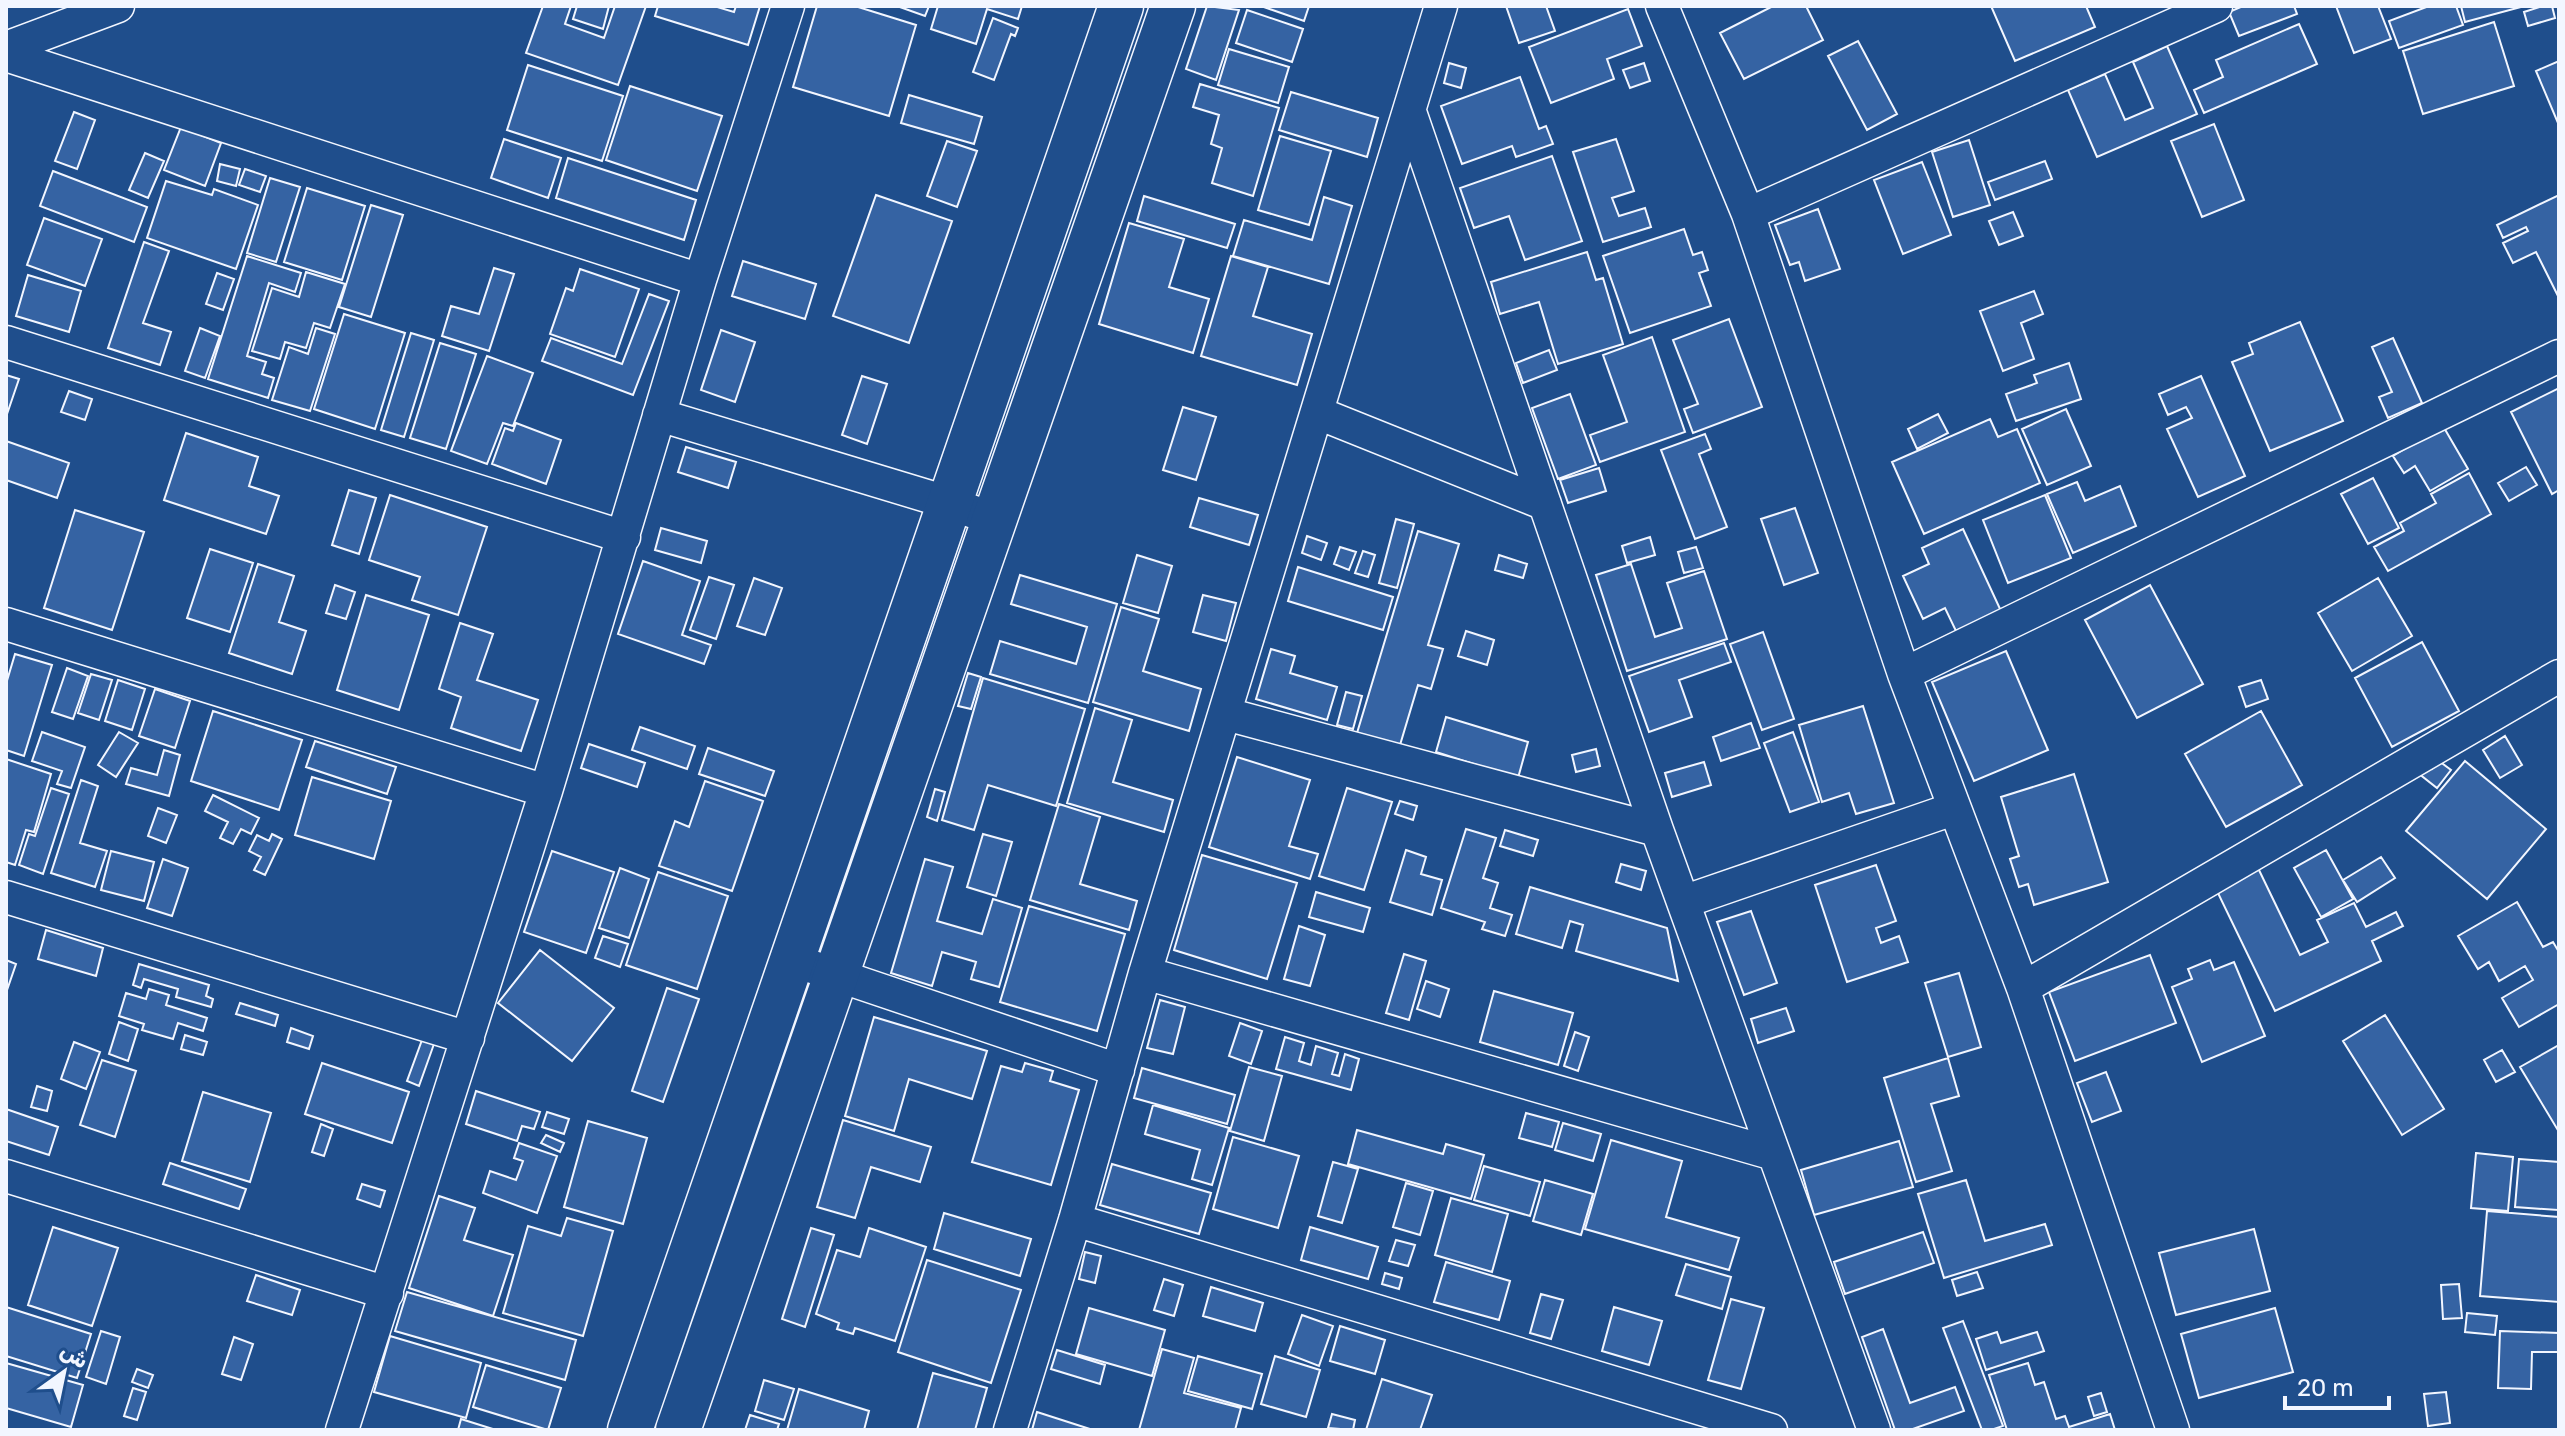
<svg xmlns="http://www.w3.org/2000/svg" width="2565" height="1436" font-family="Rubik,Cairo,sans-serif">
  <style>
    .building { fill: #3563a3; stroke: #f2f6ff; stroke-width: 2 }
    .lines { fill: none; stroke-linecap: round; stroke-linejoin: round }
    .street-casing { stroke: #f2f6ff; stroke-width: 35 }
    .highway-casing { stroke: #f2f6ff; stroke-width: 47 }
    .street { stroke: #1f4e8c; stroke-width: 32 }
    .highway { stroke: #1f4e8c; stroke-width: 44 }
  </style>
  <rect width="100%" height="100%" fill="#1f4e8c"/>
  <path class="building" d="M543,6H571L565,24L604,38L615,6H646L618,85L526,53Z
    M577,6H609L603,29L573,19Z
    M658,6H714L734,12L736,6H760L748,45L655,16Z
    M817,6H855L916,25L889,116L793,87Z
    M897,6H929L925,16Z
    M938,6H1022L1018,19L987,9L976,44L931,29Z
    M1207,6L1239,10L1216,80L1186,69Z
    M1261,6H1309L1304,21Z
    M1506,6H1546L1555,31L1519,43Z
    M1773,6H1806L1823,40L1744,79L1720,33Z
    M1991,6H2086L2095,27L2015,61Z
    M2243,6H2294L2297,14L2239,36L2229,12Z
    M2336,6H2378L2391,39L2354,53Z
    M2429,6H2456L2463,25L2399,48L2389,21Z
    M2461,6H2521V7L2465,22Z
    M2543,6H2552L2555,18L2528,26L2524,12Z
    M1628,9L1642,46L1607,59L1614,79L1551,103L1529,47Z
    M1247,10L1303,29L1292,62L1236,43Z
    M993,18L1018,28L1015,36L1011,34L994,80L973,72Z
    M2494,22L2514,86L2423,114L2403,51Z
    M2299,24L2317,64L2204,113L2194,90L2223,77L2216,60Z
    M1858,41L1897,114L1867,130L1828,56Z
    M2167,46L2197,114L2097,157L2068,90L2105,74L2125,120L2153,108L2133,62Z
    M1229,49L1289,67L1278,103L1218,85Z
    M2559,61V123H2558L2536,71Z
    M1449,63L1466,68L1461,88L1444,83Z
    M1644,63L1650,81L1630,88L1623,70Z
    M528,65L623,96L602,161L507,130Z
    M1520,77L1539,129L1546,126L1553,144L1516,157L1512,146L1462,164L1441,106Z
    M1200,84L1279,108L1253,196L1212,183L1222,148L1211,144L1219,115L1193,107Z
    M630,86L722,116L697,191L606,160Z
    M1291,92L1378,118L1367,157L1279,130Z
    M909,95L982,117L974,144L901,123Z
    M74,112L95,120L77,169L55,161Z
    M2214,124L2244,200L2202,217L2171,141Z
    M181,127L221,143L205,186L164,170Z
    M1280,136L1331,151L1309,225L1258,210Z
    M504,139L561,158L548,198L491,178Z
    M1616,139L1634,191L1612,198L1619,216L1645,208L1651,227L1603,242L1573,152Z
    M1969,140L1990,205L1953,217L1932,152Z
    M947,141L977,151L957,207L927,196Z
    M145,153L164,161L148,198L129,190Z
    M1552,156L1582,241L1525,260L1509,216L1474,228L1460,188Z
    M568,158L696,200L684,240L556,198Z
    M2045,161L2052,179L1995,200L1988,182Z
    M1922,162L1951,235L1903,254L1874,180Z
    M220,164L240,169L236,186L217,181Z
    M245,169L266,176L260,192L239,185Z
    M53,171L147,207L134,242L40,206Z
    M270,178L300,187L276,262L247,253Z
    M166,181L212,195L214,189L258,205L236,269L147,238Z
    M307,188L365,206L342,280L284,262Z
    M876,195L952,221L909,343L833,316Z
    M2559,195V295L2558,296L2536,252L2513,263L2503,243L2528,231L2526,227L2503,238L2497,225Z
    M1144,196L1235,224L1227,248L1137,221Z
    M1324,197L1352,206L1329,284L1233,256L1244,220L1312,240Z
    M371,205L403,215L371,317L339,307Z
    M1818,209L1840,269L1805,281L1799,262L1790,265L1775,225Z
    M2013,212L2023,236L1999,245L1989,221Z
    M44,218L102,239L85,286L27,265Z
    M1129,223L1184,239L1169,287L1209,299L1193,353L1099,324Z
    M1684,229L1693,255L1702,252L1708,270L1699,273L1711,306L1630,333L1603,256Z
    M144,242L169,251L143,323L171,332L160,365L108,348Z
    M1587,252L1596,280L1603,278L1623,344L1558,364L1539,302L1500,314L1491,282Z
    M247,256L301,273L295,292L269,283L247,356L266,362L262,374L274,378L268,398L208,379Z
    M1231,256L1268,267L1253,316L1312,334L1297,385L1201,356Z
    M743,261L816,284L805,319L732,296Z
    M494,268L514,274L489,351L442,336L451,306L479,314Z
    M580,269L639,289L615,357L550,334L566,288L573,291Z
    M306,272L345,284L330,328L314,323L306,348L285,342L280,359L252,351L272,288L299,297Z
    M217,273L234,279L223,310L206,304Z
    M28,275L81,291L69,332L16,316Z
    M2034,291L2043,314L2021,323L2034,359L2003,371L1980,311Z
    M649,294L669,301L633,395L542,361L551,338L622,364Z
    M344,314L405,333L375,429L314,409Z
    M1729,319L1762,407L1693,433L1684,409L1698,404L1673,340Z
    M2300,322L2343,421L2270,451L2232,362L2253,354L2249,343Z
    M200,328L220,336L205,378L185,371Z
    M316,328L335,334L310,411L272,400L289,347L308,354Z
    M721,330L755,342L735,402L701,390Z
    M411,333L434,340L404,437L381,430Z
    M1652,337L1685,432L1600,462L1590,435L1627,422L1603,355Z
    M2393,338L2422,403L2388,418L2379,397L2392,392L2372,347Z
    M440,343L476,354L446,449L410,438Z
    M1549,350L1557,370L1523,383L1516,363Z
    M487,356L533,373L513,426L503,423L487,464L451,451Z
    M2069,363L2081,399L2016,421L2006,394L2037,383L2034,375Z
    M6,375L19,379L6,417Z
    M862,376L887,384L867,444L842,435Z
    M2201,376L2245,476L2198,497L2167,429L2192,418L2186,407L2168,415L2159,394Z
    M2559,388V490L2552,494L2511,412Z
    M69,391L92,399L85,420L61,412Z
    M1570,394L1596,465L1558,479L1532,408Z
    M1183,407L1216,417L1196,480L1163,470Z
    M2066,409L2091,466L2047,485L2022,429Z
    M1938,414L1948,433L1917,449L1908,429Z
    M1990,419L1998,437L2017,429L2040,483L1924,534L1892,462Z
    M516,423L561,440L546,484L492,464L505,428L513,431Z
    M2443,426L2468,469L2430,491L2415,466L2404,473L2393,456Z
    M186,433L258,457L249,486L279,496L266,534L164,500Z
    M1705,434L1711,449L1699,454L1727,527L1695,539L1661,450Z
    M6,441L69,463L57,498L6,480Z
    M686,447L736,462L728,488L678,472Z
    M2526,467L2537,485L2509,501L2498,483Z
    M1599,468L1606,491L1568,503L1560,480Z
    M2469,473L2491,514L2388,571L2374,547L2404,531L2400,523L2436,503L2431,494Z
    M2373,478L2399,528L2368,544L2341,494Z
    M2077,482L2085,501L2120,486L2136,526L2073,553L2047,494Z
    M349,490L376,498L359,554L332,545Z
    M390,495L487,527L458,615L412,600L420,577L369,560Z
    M2045,495L2071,558L2008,583L1983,520Z
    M1199,498L1258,515L1249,545L1190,527Z
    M1795,508L1818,573L1784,585L1761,519Z
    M75,510L144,532L112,630L44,608Z
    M1396,519L1414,524L1397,588L1379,583Z
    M661,528L707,541L701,563L655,550Z
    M1963,529L2001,611L1956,631L1945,608L1923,619L1903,576L1929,564L1922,548Z
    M1418,531L1459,544L1428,645L1443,649L1431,689L1418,685L1400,745L1357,733Z
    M1307,536L1327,543L1321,560L1302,553Z
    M1650,537L1655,555L1627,563L1622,546Z
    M1340,547L1356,552L1349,570L1334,564Z
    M1696,547L1703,568L1684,573L1678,552Z
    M210,549L253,563L230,632L187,618Z
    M1363,551L1375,555L1368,577L1355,573Z
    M1137,555L1172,566L1158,613L1123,603Z
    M1499,555L1527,564L1523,578L1495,570Z
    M643,561L700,581L682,635L711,645L704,664L618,634Z
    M258,564L294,576L279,622L306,631L292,674L229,653Z
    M1631,564L1655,637L1682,628L1667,583L1704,571L1727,639L1627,671L1596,575Z
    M1298,567L1393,597L1383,630L1288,601Z
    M1020,575L1117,604L1088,703L990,674L1000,641L1076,664L1087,627L1011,604Z
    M709,577L734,585L716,639L690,630Z
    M754,578L782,588L765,635L737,626Z
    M2378,578L2412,636L2352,671L2318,613Z
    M335,585L355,592L346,619L326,613Z
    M2150,585L2203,684L2137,718L2085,620Z
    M366,595L429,615L399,710L337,690Z
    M1203,595L1236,603L1226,641L1193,632Z
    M1121,607L1159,619L1143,671L1201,689L1189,731L1093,702Z
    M460,623L493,634L477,680L538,700L521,751L451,728L461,697L439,689Z
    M1466,631L1494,640L1487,665L1458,656Z
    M1763,632L1794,719L1762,730L1730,644Z
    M2422,642L2459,711L2392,747L2355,678Z
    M1724,643L1731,662L1679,680L1692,717L1649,732L1629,676Z
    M1271,649L1295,656L1290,673L1337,687L1327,720L1256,699Z
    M2006,651L2048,750L1974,781L1932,682Z
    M15,654L52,665L24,756L6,750V684Z
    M67,668L88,676L73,719L52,712Z
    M968,673L981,677L971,709L958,706Z
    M91,674L112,680L99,720L78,713Z
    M983,678L1085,709L1056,806L988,785L974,830L942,820Z
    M118,680L145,689L132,730L105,721Z
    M2261,680L2268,699L2246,707L2239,687Z
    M155,689L190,701L175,748L139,736Z
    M1346,692L1362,696L1353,729L1337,725Z
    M1863,706L1894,803L1856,814L1849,793L1822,802L1799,725Z
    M1095,708L1132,720L1113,782L1173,800L1164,832L1067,803Z
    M213,711L302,740L279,810L191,781Z
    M2261,711L2302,785L2226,827L2185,754Z
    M1446,717L1528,742L1518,778L1436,752Z
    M1751,723L1760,748L1721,761L1713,737Z
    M640,727L695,746L687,769L632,750Z
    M42,732L85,747L71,788L57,784L62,771L32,761Z
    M119,732L138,743L116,777L98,765Z
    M1793,732L1819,802L1790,812L1764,743Z
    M2505,736L2522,765L2500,778L2483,750Z
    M315,741L396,767L387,794L306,767Z
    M589,744L645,763L637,787L581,768Z
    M708,748L774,771L765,796L699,774Z
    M1596,749L1600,766L1576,772L1572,755Z
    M164,750L180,755L169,796L126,784L131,768L157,775Z
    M1237,757L1310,780L1289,846L1318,854L1310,879L1209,847Z
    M6,759L51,774L34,832L26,830L15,865L6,862Z
    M2439,761L2451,770L2437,788L2418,773L2425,764L2432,769Z
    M2465,761L2546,829L2487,899L2406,831Z
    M1704,762L1711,785L1672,797L1665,773Z
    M2074,774L2108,882L2034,905L2028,884L2019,887L2010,859L2019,856L2001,797Z
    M312,777L391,801L374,859L295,835Z
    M81,780L98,786L80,843L107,851L95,887L51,873Z
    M705,781L763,801L732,891L659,866L675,821L689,827Z
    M51,788L69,794L43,874L19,865L29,834L35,836Z
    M1347,788L1392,802L1364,890L1319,876Z
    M935,789L945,792L937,821L927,817Z
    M213,795L259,818L251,834L241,829L233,844L220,838L228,822L205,811Z
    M1400,801L1417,806L1413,820L1395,814Z
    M1059,804L1100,817L1080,884L1137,901L1129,930L1030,900Z
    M158,808L177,815L166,843L148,836Z
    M1466,829L1496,838L1483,878L1498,883L1490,908L1512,915L1505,936L1482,929L1485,922L1441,908Z
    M1505,830L1538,840L1533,856L1500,846Z
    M272,834L282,839L265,875L254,870L261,857L249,851L257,835L269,841Z
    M983,834L1012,842L996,896L967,887Z
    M1406,850L1426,857L1421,874L1442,880L1432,915L1390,902Z
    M2326,850L2353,899L2321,917L2294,868Z
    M111,851L154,862L144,901L101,890Z
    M552,851L614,872L586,953L524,932Z
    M1202,855L1297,883L1267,979L1174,950Z
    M2381,857L2395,878L2357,902L2343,880Z
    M163,859L188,868L172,916L147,908Z
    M925,859L953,867L937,921L982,934L993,899L1022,908L999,987L971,979L976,962L942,952L932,986L891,973Z
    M1621,864L1646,871L1641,890L1616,882Z
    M1876,865L1896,921L1876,928L1881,943L1899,936L1908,962L1847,982L1815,885Z
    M620,868L649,879L629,938L599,928Z
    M2258,868L2300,955L2328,942L2317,920L2354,903L2366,927L2396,912L2403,926L2372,941L2381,961L2275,1011L2216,889Z
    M658,872L728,896L697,989L626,965Z
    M1530,887L1667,928L1678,981L1576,951L1583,925L1570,921L1562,948L1516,934Z
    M1316,892L1370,908L1363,932L1309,917Z
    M2517,902L2543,947L2553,942L2559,952V1004L2519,1027L2502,998L2533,980L2525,966L2499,981L2489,962L2478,969L2458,936Z
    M1029,906L1125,934L1097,1031L1000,1002Z
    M1751,911L1777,983L1744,995L1717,922Z
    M1299,926L1325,935L1310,986L1284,979Z
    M46,930L103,948L96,976L38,959Z
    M603,936L628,944L620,967L595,958Z
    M540,950L614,1008L572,1061L498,1003Z
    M1404,954L1426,961L1409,1020L1386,1013Z
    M2150,955L2176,1023L2075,1061L2049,992Z
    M6,960L16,964L6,993Z
    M2210,960L2214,970L2234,962L2265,1036L2202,1062L2172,987L2192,979L2188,969Z
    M139,964L209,985L206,996L213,999L211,1007L176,997L178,989L144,979L141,988L133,985Z
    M1959,973L1981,1047L1948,1057L1925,983Z
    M1426,981L1449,989L1440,1017L1417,1009Z
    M667,988L699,999L663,1102L632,1091Z
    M149,989L169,995L166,1005L207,1018L203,1031L178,1023L173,1039L142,1030L144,1024L119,1016L126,993L146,999Z
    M1494,991L1573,1013L1558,1065L1480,1042Z
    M1160,1000L1185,1007L1173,1054L1147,1048Z
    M240,1003L278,1015L275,1026L236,1014Z
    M1786,1008L1794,1031L1758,1043L1751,1019Z
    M2385,1015L2444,1109L2402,1135L2343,1041Z
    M874,1017L987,1051L972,1099L909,1079L894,1131L845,1116Z
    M119,1022L138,1029L128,1061L109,1054Z
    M1240,1023L1262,1031L1251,1064L1229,1056Z
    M291,1028L313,1036L309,1049L287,1042Z
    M1575,1032L1589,1037L1578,1071L1564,1066Z
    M185,1035L207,1042L203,1055L181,1049Z
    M1285,1037L1304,1043L1299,1061L1311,1065L1316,1046L1338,1053L1332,1074L1339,1076L1345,1054L1359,1059L1351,1090L1276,1069Z
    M422,1040L434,1044L419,1086L407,1081Z
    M74,1042L100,1052L86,1089L61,1079Z
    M2559,1045V1132L2520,1067Z
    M2502,1050L2515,1072L2496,1082L2484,1060Z
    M1948,1058L1959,1096L1931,1104L1952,1171L1916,1182L1884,1078Z
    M102,1060L136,1071L115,1137L80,1125Z
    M322,1063L409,1092L392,1143L305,1114Z
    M1025,1063L1053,1071L1050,1081L1079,1090L1051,1185L972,1162L1001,1066L1022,1072Z
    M1249,1067L1282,1076L1264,1141L1230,1131Z
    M1142,1068L1235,1095L1227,1124L1134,1098Z
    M2106,1072L2121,1111L2092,1122L2077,1083Z
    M37,1086L52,1091L47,1111L31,1107Z
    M476,1091L540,1112L534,1129L522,1126L517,1141L466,1124Z
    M203,1092L271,1113L250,1182L182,1161Z
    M1153,1105L1229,1128L1212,1185L1192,1179L1200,1150L1145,1134Z
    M6,1109L58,1127L49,1155L6,1141Z
    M547,1112L569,1119L564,1134L542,1127Z
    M1526,1113L1559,1122L1552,1147L1519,1138Z
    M843,1120L931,1147L920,1182L871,1167L855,1218L817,1207Z
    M588,1121L647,1138L623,1224L564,1207Z
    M1563,1123L1601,1134L1593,1161L1555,1150Z
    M321,1124L333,1129L324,1156L312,1152Z
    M1357,1130L1443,1154L1446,1144L1484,1155L1471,1199L1348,1164Z
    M546,1135L564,1143L560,1152L541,1143Z
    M1233,1137L1299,1156L1278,1228L1213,1209Z
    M1611,1140L1682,1161L1666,1217L1739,1238L1729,1270L1585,1229Z
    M1899,1141L1913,1187L1814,1215L1801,1170Z
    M519,1143L557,1156L537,1213L483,1193L490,1171L516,1180L523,1161L514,1158Z
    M2476,1153L2513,1157L2508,1211L2471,1208Z
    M2519,1159L2559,1162L2558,1210L2515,1207Z
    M1333,1162L1358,1169L1342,1223L1318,1216Z
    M170,1163L246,1189L239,1209L163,1184Z
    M1112,1164L1211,1193L1199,1234L1100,1205Z
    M1484,1166L1540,1182L1530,1216L1474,1200Z
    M1545,1180L1593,1194L1581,1235L1533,1221Z
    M1966,1180L1985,1241L2045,1224L2052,1245L1944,1278L1918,1194Z
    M1406,1183L1433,1191L1420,1235L1393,1227Z
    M362,1184L385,1191L380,1207L357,1199Z
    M439,1196L475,1208L464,1240L513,1255L493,1316L409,1288Z
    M1451,1198L1508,1214L1492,1272L1435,1255Z
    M2487,1211L2559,1217V1302L2480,1296Z
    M944,1213L1031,1239L1020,1276L934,1249Z
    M567,1218L613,1231L583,1336L503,1313L528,1226L561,1236Z
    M53,1227L118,1248L92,1326L28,1305Z
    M1310,1227L1378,1247L1368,1279L1301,1260Z
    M811,1228L834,1235L805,1327L782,1319Z
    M869,1228L926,1247L895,1341L855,1328L853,1334L837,1329L839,1323L816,1314L837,1250L860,1257Z
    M2254,1229L2270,1291L2176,1315L2159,1253Z
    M1923,1232L1934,1263L1845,1294L1834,1262Z
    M1396,1240L1415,1245L1408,1266L1389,1261Z
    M1085,1252L1101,1256L1095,1283L1079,1279Z
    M927,1260L1021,1290L991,1383L898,1352Z
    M1446,1262L1510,1281L1499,1320L1434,1302Z
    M1686,1264L1731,1277L1722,1309L1676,1295Z
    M1977,1272L1983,1288L1957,1296L1952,1280Z
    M1385,1273L1402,1278L1399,1289L1382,1284Z
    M256,1275L300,1290L292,1315L247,1301Z
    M1164,1279L1183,1285L1174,1316L1154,1310Z
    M2459,1284L2462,1318L2443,1319L2441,1285Z
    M1211,1287L1263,1303L1255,1331L1203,1316Z
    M407,1292L576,1340L565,1380L395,1331Z
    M1541,1294L1563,1300L1551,1339L1530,1333Z
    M1731,1299L1764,1308L1741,1389L1708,1380Z
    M6,1307L91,1334L77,1378L6,1356Z
    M1614,1307L1662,1321L1649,1365L1602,1351Z
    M1089,1308L1165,1330L1152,1376L1076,1354Z
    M2275,1308L2293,1372L2199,1398L2181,1334Z
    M2467,1313L2497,1316L2495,1335L2465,1332Z
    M1302,1315L1333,1326L1319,1366L1288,1354Z
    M1963,1321L2003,1426L1991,1430H1982L1943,1328Z
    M1340,1326L1385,1340L1375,1374L1330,1361Z
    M1883,1329L1910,1403L1955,1387L1964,1411L1910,1430H1895L1862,1337Z
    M101,1331L120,1337L106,1384L86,1377Z
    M2500,1331L2559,1333V1352H2532L2531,1389L2498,1388Z
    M1997,1332L2001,1343L2037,1332L2044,1351L1986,1370L1976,1339Z
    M390,1336L481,1363L466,1418L374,1392Z
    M234,1337L253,1344L241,1380L222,1374Z
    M1162,1349L1194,1358L1184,1393L1241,1408L1235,1430H1139Z
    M1057,1350L1105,1365L1100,1384L1051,1369Z
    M1198,1356L1262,1374L1252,1409L1188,1391Z
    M1275,1356L1320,1370L1306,1417L1261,1404Z
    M6,1363L83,1385L71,1427L6,1408Z
    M2028,1363L2035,1385L2044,1382L2056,1419L2065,1416L2069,1427L2110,1414L2115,1430H2007L1989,1375Z
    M486,1365L561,1388L548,1430L473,1407Z
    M137,1369L153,1375L148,1388L132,1382Z
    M933,1373L987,1388L975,1430H917Z
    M1382,1379L1432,1395L1420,1430H1366Z
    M764,1380L794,1389L784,1420L755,1411Z
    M133,1388L146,1392L137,1420L124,1416Z
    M799,1389L869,1411L864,1430H787Z
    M2446,1392L2450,1423L2428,1426L2424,1394Z
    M2101,1393L2107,1412L2094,1416L2088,1397Z
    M1037,1412L1093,1430H1032Z
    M1332,1414L1355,1420L1353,1430L1328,1428Z
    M750,1415L779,1424L777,1430H745Z
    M461,1419L496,1430H458Z"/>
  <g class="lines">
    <defs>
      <path id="street" d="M1662,6L1748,214L1904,674L2023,988L2173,1430
        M6,48L118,6
        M6,55L700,280
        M1410,112L1657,830L1874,1430
        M1748,214L2216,6
        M6,342L624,537
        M1318,413L1545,504
        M659,415L950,503L995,520
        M6,624L546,791
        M1904,674L2559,356
        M1226,714L1657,830
        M6,897L468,1038
        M1683,902L1953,809
        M792,960L1118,1070
        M1145,973L1774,1154
        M2023,988L2559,676
        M6,1176L387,1293
        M1075,1220L1771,1430
        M342,1430L546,791L700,280L788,6
        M1010,1430L1075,1220L1145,973L1441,6"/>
      <path id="highway" d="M630,1430L1121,6
        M678,1430L1173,6"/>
    </defs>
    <use href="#street" class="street-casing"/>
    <use href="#highway" class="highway-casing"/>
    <use href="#street" class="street"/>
    <use href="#highway" class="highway"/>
  </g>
  <rect width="2565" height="1436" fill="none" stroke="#f2f6ff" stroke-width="16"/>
  <g transform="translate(64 1372) rotate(33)" stroke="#1f4e8c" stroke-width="6" paint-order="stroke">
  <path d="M0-6L14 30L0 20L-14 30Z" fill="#f2f6ff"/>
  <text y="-12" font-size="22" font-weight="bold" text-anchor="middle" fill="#f2f6ff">ش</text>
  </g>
  <path d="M2285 1396v12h104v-12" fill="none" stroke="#f2f6ff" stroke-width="4"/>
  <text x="2297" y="1396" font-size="24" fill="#f2f6ff" stroke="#1f4e8c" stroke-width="6" paint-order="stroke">20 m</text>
</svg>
